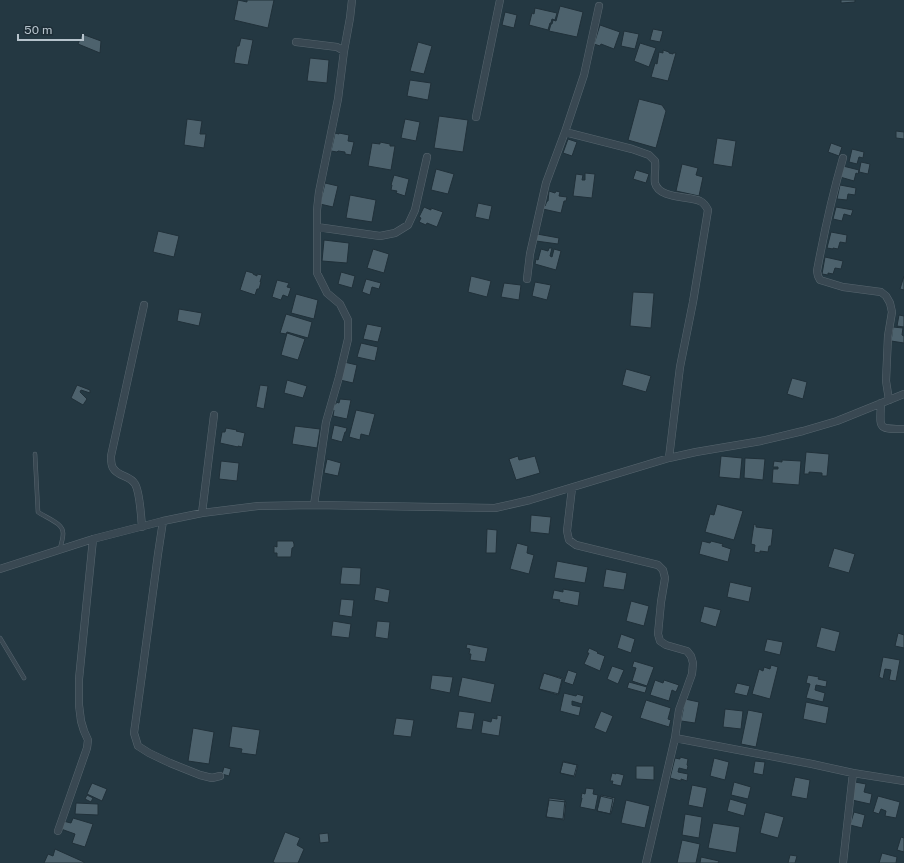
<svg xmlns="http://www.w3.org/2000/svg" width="904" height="863" font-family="'Public Sans',sans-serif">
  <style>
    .building { fill: #4d626d; stroke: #203039 }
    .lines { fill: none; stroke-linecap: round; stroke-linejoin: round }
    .lane-casing { stroke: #57666f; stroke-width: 4.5 }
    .street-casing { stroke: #57666f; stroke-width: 8 }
    .lane { stroke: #394852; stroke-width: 3.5 }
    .street { stroke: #394852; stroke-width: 7 }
  </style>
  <rect width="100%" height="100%" fill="#243842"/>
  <path class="building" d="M238,0L247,2V0H274L268,28L234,20Z
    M841,0H855V2L841,3Z
    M560,6L583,12L577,37L549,31L551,24H552L553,20L556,21Z
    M535,8L557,13L555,20L552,19L551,23H550L548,30L529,25L532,13L534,14Z
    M505,12L517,15L514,28L502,25Z
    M600,25L620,32L614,49L601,44L600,46L594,44Z
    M653,29L663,31L660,42L650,40Z
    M624,31L639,34L635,49L621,46Z
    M82,34L101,41L100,53L78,44Z
    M241,38L253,40L248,65L234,63L237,46H239Z
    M418,42L432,46L424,74L410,71Z
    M640,43L656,48L649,67L634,61Z
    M663,50L669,52V53L673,54V53H676L668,81L651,77L655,63L657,64L659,52L663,53Z
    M310,58L329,60L327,83L307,81Z
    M410,80L431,83L428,100L407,96Z
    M639,99L662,105L666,111L656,148L628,140Z
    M439,116L468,120L463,152L434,148Z
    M187,119L202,121L200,134H206L204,148L184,145Z
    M405,119L420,122L416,141L401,138Z
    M896,131L904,132V139L896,138Z
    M335,133L339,134V133L349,135L348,141L354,142L351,155L345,154V152L338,151L337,152L331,151Z
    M717,138L736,141L732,167L713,164Z
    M568,139L577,142L572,156L563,153Z
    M380,142L390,144V146H395L391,170L368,166L372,143L380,144Z
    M831,143L842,147L839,156L828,152Z
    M852,149L864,152L863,158L859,157L857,164L849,162Z
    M861,162L870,164L868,174L859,172Z
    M682,164L698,168L696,175L703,177L699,196L676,191Z
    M843,166L859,170L858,174L856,173L854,181L840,177Z
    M436,169L454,174L448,194L431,190Z
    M636,170L649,174L646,183L633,179Z
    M585,173L595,174L592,198L573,196L576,174L583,175L582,180H585Z
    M394,175L409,179L405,196L396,193L397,191L391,190L392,185H391Z
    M325,183L338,186L333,207L320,204Z
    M840,185L856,188L855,195L848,194L847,200L837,199Z
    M549,191L555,193L556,191L560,192L559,196L567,197L566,201H564L561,213L543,209L544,206H545L547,201H548Z
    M350,195L376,200L372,222L346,218Z
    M478,203L492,206L489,220L475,217Z
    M424,207L431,210V208L443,212L437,227L427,223L426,225L419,222L421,218L419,217Z
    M836,207L853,210L851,216L844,214L842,221L833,219Z
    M158,231L179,236L174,257L153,252Z
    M831,232L847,235L846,243L840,242L838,249L833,248V249L827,248Z
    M537,234L559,238L558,244L536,241Z
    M324,240L349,243L347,263L322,261Z
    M549,248H552L550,256L552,257L554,249L561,251L556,270L535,264L536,259L538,260L541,249L548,251Z
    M373,249L389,254L384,273L367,268Z
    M825,257L843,261L841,269L835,268L833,274L828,273V275L822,274Z
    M246,271L253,273V274L257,276V274L262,275L260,282H261L259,289H257L255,295L240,290Z
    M341,272L355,276L352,288L338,284Z
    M471,276L491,281L487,297L468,292Z
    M904,276V290L900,289Z
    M366,279L381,283L379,289L372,287L370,295L362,292Z
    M277,280L289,283L287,287L291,288L288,297L283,295L281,300L272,297Z
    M535,282L551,285L547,300L532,296Z
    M504,283L521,285L519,300L501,297Z
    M633,292L654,293L651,328L630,326Z
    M296,294L318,300L314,319L291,313Z
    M179,309L202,313L199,326L177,321Z
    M286,314L312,322L308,338L287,332L286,334L280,333Z
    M899,315L904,316V327L897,326Z
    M367,324L382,327L378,342L363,339Z
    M893,327L903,328L902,335L904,336V343L891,341Z
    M287,333L305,339L298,360L281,355Z
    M361,343L378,347L375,361L357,357Z
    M344,362L357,365L353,383L340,380Z
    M626,369L651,376L646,392L622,385Z
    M792,378L807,382L803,399L787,394Z
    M287,380L307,386L303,398L284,393Z
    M77,385L90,390V393L81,390L80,392L87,399L83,405L71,398Z
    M260,385L268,386L264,409L256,407Z
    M340,399L351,400L347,419L333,416L334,410H330L332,403L336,404V402L339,403Z
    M356,410L375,414L369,436L361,434L360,440L349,437Z
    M334,425L347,428L346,432H345L342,442L331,439Z
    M295,426L320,429L317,448L292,444Z
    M226,428L237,430L236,431L245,433L242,447L238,446V447L220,443L222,432H225Z
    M806,452L829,454L827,476H822V473L809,472V474H804Z
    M518,456L519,460L535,456L540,473L516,480L509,459Z
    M721,456L742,458L740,479L719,477Z
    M745,458L765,459L763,480L744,478Z
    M327,459L341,463L338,476L324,473Z
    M782,460L801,461L799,485L772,483L773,469H778V467H773L774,461L782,462Z
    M221,461L239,463L237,481L219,479Z
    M717,504L743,511L734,540L705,532L710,514L714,515Z
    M531,515L551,517L549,534L530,532Z
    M754,524L756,525V527L773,529L771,546H769L768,552L760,551V553L754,552L755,545L751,544Z
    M487,529L497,530L496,553H486Z
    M277,541H293L294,544V547L292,548L291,557H277V553H274V546L277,547Z
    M702,541L710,543L711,541L723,544L722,546L731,549L728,562L699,554Z
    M517,543L528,546L527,553L534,555L529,574L510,569Z
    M834,548L855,554L849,573L828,567Z
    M557,561L588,567L585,583L554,578Z
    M342,567L361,568L360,585L340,584Z
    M606,569L627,573L624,590L603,587Z
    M730,582L752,587L749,602L727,597Z
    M376,587L390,590L388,603L374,600Z
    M563,589L580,592L578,606L559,602L560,600L552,599L554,590L563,592Z
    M341,599L354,600L352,617L339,615Z
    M631,601L649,606L644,626L626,621Z
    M704,606L721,610L716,627L700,622Z
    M333,621L351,624L349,638L331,636Z
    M377,621L390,622L388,639L375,637Z
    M821,627L840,632L835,652L816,647Z
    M898,633L904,635V648L895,646Z
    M621,634L635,639L631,653L617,648Z
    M767,639L783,642L780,655L764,651Z
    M467,644L488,648L485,662L470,660L471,654H469L470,649L466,648Z
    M589,648L598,652L597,653L605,656L600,671L584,664L589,653H587Z
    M883,657L900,660L896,681L889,680L891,670L885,669L883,679L879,677Z
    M634,661L654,667L647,686L632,681L636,668L632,667Z
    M771,665L778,667L770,699L752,694L759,669L763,671L764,667L770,669Z
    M612,666L624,670L618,684L607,679Z
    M568,670L577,673L573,685L564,682Z
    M543,673L563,678L559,694L539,689Z
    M544,673L562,679L558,695L539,689Z
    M432,675L453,677L450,693L430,689Z
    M808,675L819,677L818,679L827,681L826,687L816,685L815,690L825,693L823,702L806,698L810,684L806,683Z
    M462,677L495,684L491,703L458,696Z
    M655,680L663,683L664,680L679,685L676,692L672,690L669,701L650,695Z
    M629,682L647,687L645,693L627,688Z
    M737,683L750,686L747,696L734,693Z
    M564,693L576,696L577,694L584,696L582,704L572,701V705L581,707L579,716L560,711Z
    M685,699L699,702L695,723L681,721Z
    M646,700L671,708L668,719L671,720L669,727L640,718Z
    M806,702L829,707L826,724L803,719Z
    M725,709L743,711L741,729L723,727Z
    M748,710L763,713L756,747L741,744Z
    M459,711L475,713L472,730L456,728Z
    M601,711L613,716L606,733L594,728Z
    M497,715L502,716L499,736L481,733L483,720L491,722L492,718L497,719Z
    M396,718L414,720L411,737L393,735Z
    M232,726L260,730L256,755L241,753L242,749L229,747Z
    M193,728L214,732L209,764L188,761Z
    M680,757L688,759L687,765L688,766L687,770L679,768L678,772L688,774L687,781L681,779V781L670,778L675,758L680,759Z
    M714,758L729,762L725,780L710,776Z
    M563,761L577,765L574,776L560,773Z
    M755,761L765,762L763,775L753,773Z
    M563,762L578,765L575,777L560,773Z
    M636,766H654V780L636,779Z
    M224,767L231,769L229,776L222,774Z
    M612,773L616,774V773L624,775L621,786L612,784L613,781H610Z
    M795,777L810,780L807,799L791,796Z
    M734,782L751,787L748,799L731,795Z
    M855,782L866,784L864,792L872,794L870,804L852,800Z
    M92,783L107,789L102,801L87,794Z
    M692,785L707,788L703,808L688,805Z
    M586,788L594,789L593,794L598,795L595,810L580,807L582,798H581L582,793L585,794Z
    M87,795L93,798L91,802L85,799Z
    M601,795L615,798L611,814L597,811Z
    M600,796L613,799L610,814L597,811Z
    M878,796L900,802L896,818L885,816L886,811L881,809L879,814L873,812Z
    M549,798L565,800L563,819L546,817Z
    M730,799L747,804L744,816L727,811Z
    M549,800L566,802L564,820L546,817Z
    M626,800L650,806L645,828L621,823Z
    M76,803L98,804V815L75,814Z
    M765,812L784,817L778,838L760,833Z
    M854,812L865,815L862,828L850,825Z
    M685,814L702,817L699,838L682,835Z
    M73,818L93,824L85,847L72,843L75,834L61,829L63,821L71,823Z
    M713,823L740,827L736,853L708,848Z
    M285,832L300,838L297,845L304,849L298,863H275L273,862Z
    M328,833L329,842L320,843L319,834Z
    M901,837L904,838V852L897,850Z
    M682,840L700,844L696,863H677Z
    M55,849L84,862V863H44L48,854L53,856Z
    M882,853L897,857L896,863H879Z
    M790,855L797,856L795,863H788Z
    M701,857L719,861L718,863H700Z"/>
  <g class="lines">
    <defs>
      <path id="lane" d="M35,454L38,512C46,518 64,523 63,534C63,539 61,544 60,549
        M0,638L24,678"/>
      <path id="street" d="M599,6L584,75L565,132L632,149L649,155L655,161C656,167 654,178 655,183C659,199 688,196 700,201C704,203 706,206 708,210L693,302L680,367L669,458
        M296,42L337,47L344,51
        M476,117L500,0
        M843,158C832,196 824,233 817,271L818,276L820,280L843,287L881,292L886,296L890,303L892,312L888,336L886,381L889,400
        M317,227L380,236L395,233L408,225L415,210L427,157
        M527,279L530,254L546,183L565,132
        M881,403C880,429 877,429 904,429
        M572,488L567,531L569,540L576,545L658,565L663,570L665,578L661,602L658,634L660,641L666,645L687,651L691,656L693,663L692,674L679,710L675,738L646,863
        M314,505L326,422L339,377L348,339V320L340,304L327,293L317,273V210L319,192L338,99L344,51L350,18L352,0
        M202,513L214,415
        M163,521L158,554L143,667L134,733L138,746L149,753L170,763L200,775L212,778L220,776
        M142,527C141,516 140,492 135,484C130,475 118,477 113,468C111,465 111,460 111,456L144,305
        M0,569L93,539L163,521L202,513L258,506L314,505L495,508L530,500L669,458L696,452L761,441L803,431L837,421L904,394
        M675,738L812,764L853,773L904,781
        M58,831L87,748L88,740L84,731L81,721L79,705V679L93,539
        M843,863L853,773"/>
    </defs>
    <use href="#lane" class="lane-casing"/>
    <use href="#street" class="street-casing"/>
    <use href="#lane" class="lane"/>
    <use href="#street" class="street"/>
  </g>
  <path d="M18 34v6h65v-6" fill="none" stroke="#b6c3cc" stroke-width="2"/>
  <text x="24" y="34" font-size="12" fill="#b6c3cc" stroke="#1e2e37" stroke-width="3" paint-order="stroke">50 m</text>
</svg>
